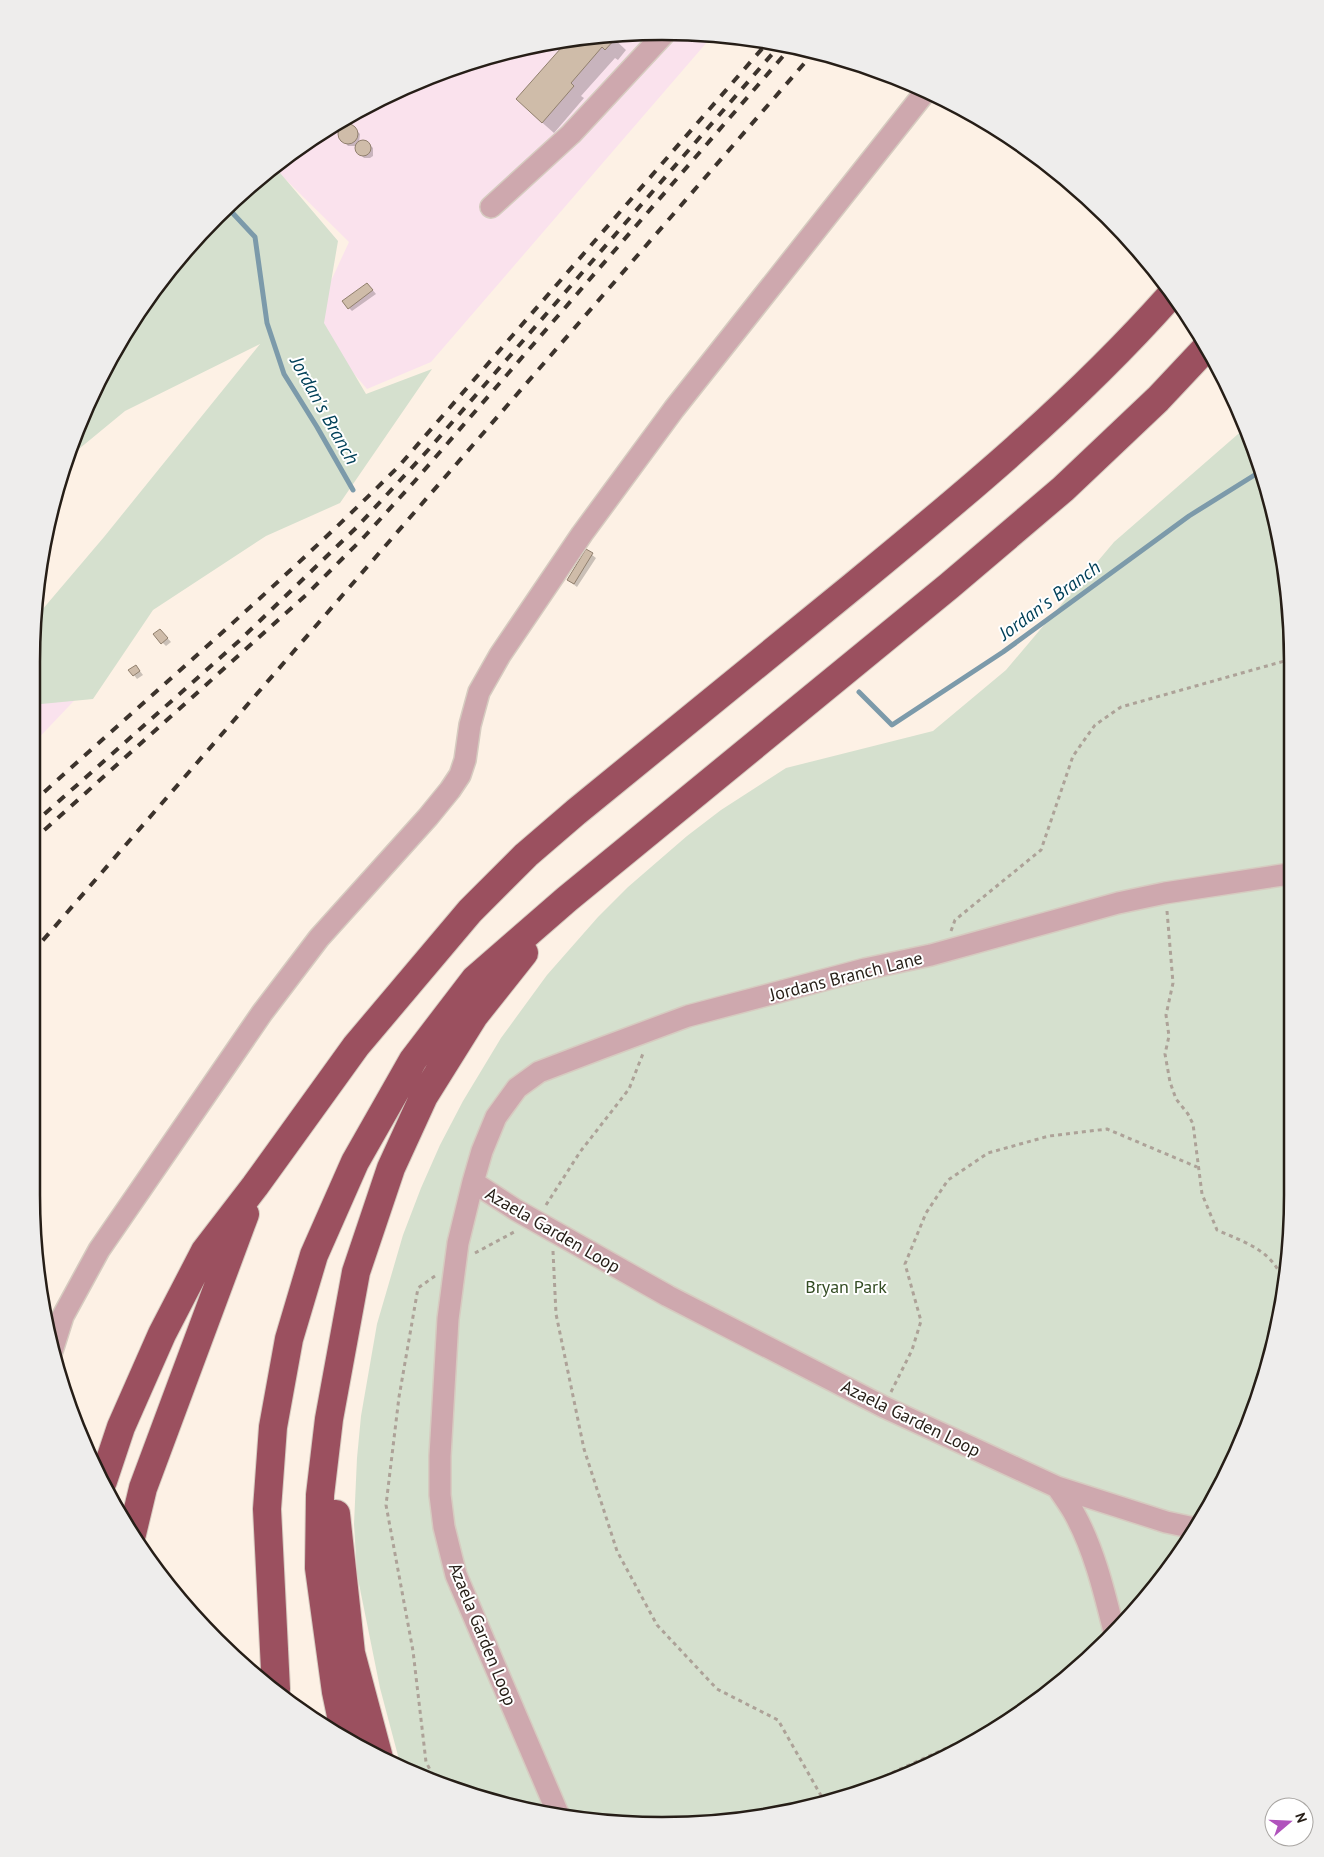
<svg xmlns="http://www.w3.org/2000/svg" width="1324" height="1857" font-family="'PT Sans',sans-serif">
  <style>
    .industrial { fill: #fae2ed }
    .green { fill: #d5e0ce }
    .shadow { fill: #0003 }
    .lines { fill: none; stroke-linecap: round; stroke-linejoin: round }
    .stream { stroke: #7c9aaa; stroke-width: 5 }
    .building { fill: #cfbca9; stroke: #91806e }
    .minor-casing { stroke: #d6cbc0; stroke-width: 24 }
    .highway-casing { stroke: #d6cbc0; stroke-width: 30 }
    .path { stroke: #ada298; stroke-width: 3; stroke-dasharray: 4 4; stroke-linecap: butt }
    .minor { stroke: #cea8ae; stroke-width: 21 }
    .highway { stroke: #9b505f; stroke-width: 28 }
    .rail { stroke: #3c332c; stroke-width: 4; stroke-dasharray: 9 9; stroke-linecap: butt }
    .labels { text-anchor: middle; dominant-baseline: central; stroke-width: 4; stroke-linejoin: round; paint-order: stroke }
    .street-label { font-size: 18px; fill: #261e17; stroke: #fff }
    .park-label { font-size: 18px; fill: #334c23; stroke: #fff }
    .water-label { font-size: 19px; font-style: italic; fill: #004058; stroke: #fff }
    .rim { fill: none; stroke: #261e17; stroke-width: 2.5 }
  </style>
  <rect width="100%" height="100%" fill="#fdf1e5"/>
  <path class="industrial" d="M704,33L714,34L431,362L367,389L311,324L349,242L274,168L347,116L460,65L580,37Z
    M31,662L89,685L31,746Z"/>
  <path class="green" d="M275,167L338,241L324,323L366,394L432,369L340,503L266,536L153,610L93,699L31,705V662L36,617L104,537L260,344L125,411L68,458L79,421L116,346L188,246L246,188Z
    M1245,428L1271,498L1287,579L1291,1236L1271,1358L1228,1474L1162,1579L1078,1669L978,1741L904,1778L745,1820H579L498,1804L401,1767L380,1688L357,1574L354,1524L357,1458L361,1416L377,1324L403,1235L421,1188L440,1145L463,1101L501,1038L547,975L598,917L628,887L687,836L721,810L786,768L933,731L1006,670L1114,542Z"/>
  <path class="shadow" d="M611,36L626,50L618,60L615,58L581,96L584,98L554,133L529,111L571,39L580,37Z
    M342,119L345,123V126H352L360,134L359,142L366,141L373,148V156L370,158H364L356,150L358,144L355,146H348L340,137V133H333L328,129Z
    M371,288L376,294L352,311L349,308Z
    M587,551L596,558L577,587L568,580Z
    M160,630L171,642L166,646L155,635Z
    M136,666L143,675L137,679L134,675Z"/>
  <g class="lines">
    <path class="stream" d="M227,207L255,237L267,323L284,374L317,427L353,490
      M859,692L892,725L1003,652L1189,516L1261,471"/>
  </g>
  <path class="building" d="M613,36L616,38L605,50L602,47L571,83L574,86L542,123L516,99L569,39L580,37Z
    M342,119V124L339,129L334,131L327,130Z
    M338 134a10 10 0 1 1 20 0a10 10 0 1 1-20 0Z
    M355 148a8 8 0 1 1 16 0a8 8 0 1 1-16 0Z
    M367,283L373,290L348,309L342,301Z
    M586,549L593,553L574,584L567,580Z
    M160,629L168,638L161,644L153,634Z
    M136,665L140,671L133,676L128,670Z"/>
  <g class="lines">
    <defs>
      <path id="minor" d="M491,207L571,134L664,34
        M473,1182L482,1151L496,1117L517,1088L539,1072L602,1048L688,1016L865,969L931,955L1118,903L1165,893L1289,874
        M52,1351L63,1316L99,1250L262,1013L319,938L428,817L450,790L460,775L465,760L470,725L479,692L500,655L582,534L674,409L926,91
        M1057,1487L1166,1522L1194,1528
        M559,1816L456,1575L444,1527L440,1495V1456L448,1319L458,1243L473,1182L516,1210L668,1296L884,1407L1057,1487C1063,1496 1069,1504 1074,1513C1094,1549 1104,1591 1114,1631"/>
      <path id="highway" d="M103,1481L121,1427L162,1334L205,1251L255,1186L356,1046L470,911L526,855L576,812C668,737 760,662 852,587C963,496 1074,404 1170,296
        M336,1514L351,1653L379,1758
        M132,1534L143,1488L245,1214
        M276,1689L267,1509L273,1427L289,1339L314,1255L355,1162L413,1060L475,979L567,899L949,586L1063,489L1158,399L1205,349
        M345,1735L336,1692L319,1568L320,1495L329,1419L356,1272L391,1168L424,1096L474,1016L524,953"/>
    </defs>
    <use href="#minor" class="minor-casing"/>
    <use href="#highway" class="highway-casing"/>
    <path class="path" d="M1167,911L1173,983L1166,1015L1169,1036L1165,1054L1170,1082L1176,1099L1188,1114L1193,1124L1202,1194L1217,1230C1246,1243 1273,1250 1284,1283
      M951,931L955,920L1041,850L1073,756L1095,725L1121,707L1288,660
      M546,1205L580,1152L629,1089L644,1051
      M553,1251L556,1314L584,1449L617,1551L657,1625L717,1689L778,1720L823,1799
      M475,1253L516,1231
      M435,1276L418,1288L399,1397L386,1505L413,1651L426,1762L436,1781
      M891,1392L912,1350L921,1321L905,1264L926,1213L948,1180L988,1153L1049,1136L1107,1129L1197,1167
      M856,1790L896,1771L1002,1723"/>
    <use href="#minor" class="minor"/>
    <use href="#highway" class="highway"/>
    <path class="rail" d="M31,804C154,692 281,584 399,466L767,43
      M31,826L239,641L357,527L429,449L780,45
      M31,842L306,595L364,537L414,482L791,47
      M31,954L815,51"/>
  </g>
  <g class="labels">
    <g class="street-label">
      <text transform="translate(846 976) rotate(-14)">Jordans Branch Lane</text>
      <text transform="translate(553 1230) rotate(30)">Azaela Garden Loop</text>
      <text transform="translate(911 1418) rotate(26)">Azaela Garden Loop</text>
      <text transform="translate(483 1634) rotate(68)">Azaela Garden Loop</text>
    </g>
    <g class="park-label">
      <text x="846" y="1286">Bryan Park</text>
    </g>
    <g class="water-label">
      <text transform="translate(325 410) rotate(61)">Jordan's Branch</text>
      <text transform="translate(1049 600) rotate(-36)">Jordan's Branch</text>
    </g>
  </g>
  <path d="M0 0H1324V1857H0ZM662 40H662A622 622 0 0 1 1284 662V1195A622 622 0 0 1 662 1817H662A622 622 0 0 1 40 1195V662A622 622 0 0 1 662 40Z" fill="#eeedec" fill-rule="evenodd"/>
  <path class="rim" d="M662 40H662A622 622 0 0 1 1284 662V1195A622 622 0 0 1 662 1817H662A622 622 0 0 1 40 1195V662A622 622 0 0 1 662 40Z"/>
  <g transform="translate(1289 1822) rotate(71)"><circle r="24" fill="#ffffff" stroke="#a8a5a2"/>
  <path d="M0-4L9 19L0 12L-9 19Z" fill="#b052bc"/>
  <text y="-8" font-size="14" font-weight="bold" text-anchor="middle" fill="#261e17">N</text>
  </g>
</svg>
